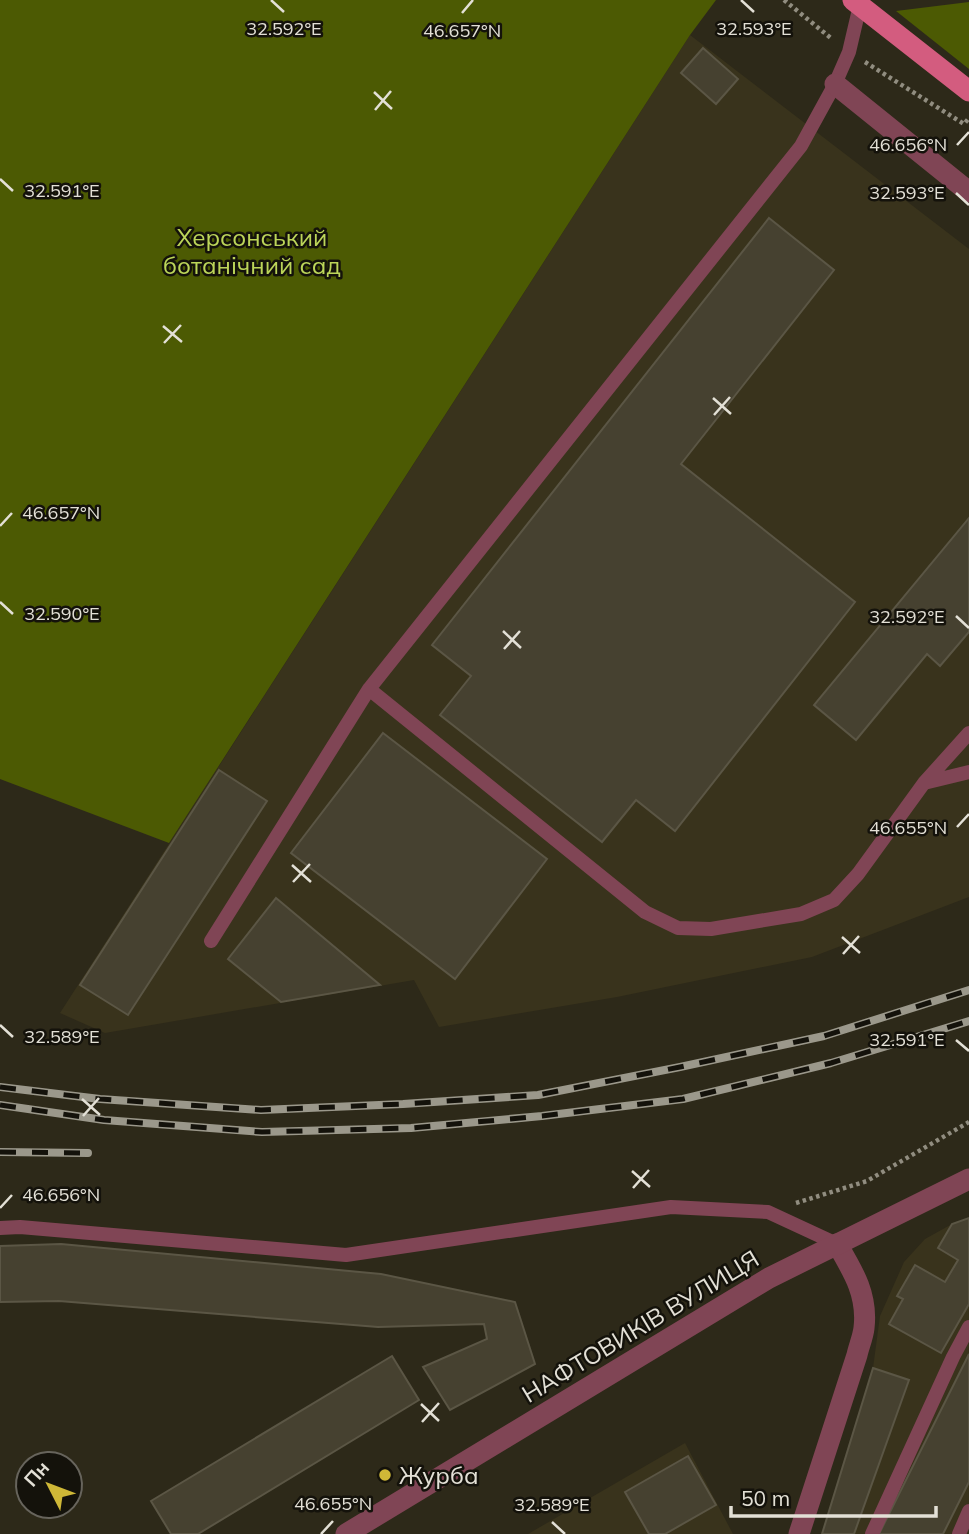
<svg xmlns="http://www.w3.org/2000/svg" width="969" height="1534" font-family="Mulish,sans-serif">
  <style>
    .built { fill: #39331c }
    .green { fill: #4c5a03 }
    .building { fill: #464130; stroke: #5b5645; stroke-width: 2 }
    .lines { fill: none; stroke-linecap: round; stroke-linejoin: round }
    .path { stroke: #918d80; stroke-width: 4.5; stroke-dasharray: 3.5 3.5; stroke-linecap: butt }
    .service { stroke: #804555; stroke-width: 14 }
    .minor { stroke: #804555; stroke-width: 21 }
    .tertiary { stroke: #804555; stroke-width: 21 }
    .primary { stroke: #d35c7f; stroke-width: 21 }
    .rail-casing { stroke: #9b988b; stroke-width: 8 }
    .rail { stroke: #14120b; stroke-width: 5; stroke-dasharray: 16; stroke-linecap: butt }
    .ticks { fill: none; stroke: #e3e0d6; stroke-width: 2.5 }
    .poi-dot { fill: #cfb837; stroke: #14120b; stroke-width: 2.5 }
    .labels { text-anchor: middle; dominant-baseline: central; stroke-width: 5; stroke-linejoin: round; paint-order: stroke }
    .park-label { font-size: 24px; fill: #bcd559; stroke: #14120b }
    .street-label { font-size: 24px; fill: #e3e0d6; stroke: #14120b }
    .poi-label { font-size: 24px; fill: #e3e0d6; stroke: #14120b; text-anchor: start }
    .ticks-label { font-size: 18px; text-anchor: middle; fill: #e3e0d6; stroke: #14120b; stroke-width: 5; stroke-linejoin: round; paint-order: stroke }
  </style>
  <rect width="100%" height="100%" fill="#2d2919"/>
  <path class="built" d="M690,35L969,249V897L812,957L617,997L439,1027L414,980L105,1033L60,1013Z
    M969,1218V1534H822L873,1368L880,1316L904,1262L925,1239L952,1224Z
    M685,1443L733,1534H528Z"/>
  <path class="green" d="M0,0H716L690,35L169,843L0,779Z
    M969,2V69L896,11Z"/>
  <path class="building" d="M703,48L738,79L716,104L681,73Z
    M769,218L834,270L681,464L855,602L675,831L636,800L602,842L440,715L471,676L432,645Z
    M969,518V632L940,666L927,654L856,740L814,705Z
    M383,733L547,859L455,979L291,853Z
    M219,770L267,801L128,1015L80,985Z
    M276,898L380,985L281,1002L228,959Z
    M969,1218V1304L941,1353L889,1324L903,1299L897,1296L915,1265L945,1282L958,1260L938,1248L952,1224Z
    M61,1244L381,1274L515,1302L535,1364L450,1410L423,1367L487,1339L484,1324L378,1327L59,1301L0,1302V1246Z
    M969,1354V1482L943,1534H879Z
    M392,1356L419,1400L198,1534H171L151,1501Z
    M873,1368L909,1380L854,1534H822Z
    M688,1456L716,1505L665,1534H649L625,1492Z"/>
  <g class="lines">
    <path class="path" d="M784,0L832,39
      M865,62L964,124L969,118
      M796,1203L867,1181L969,1122"/>
    <path class="service" d="M369,689L645,912L678,928L711,929L801,914L834,900L858,874L924,783L969,772
      M924,783L969,733
      M211,941L369,689L801,146L835,84L849,52L860,5
      M0,1228L20,1227L346,1255L671,1207L768,1212L837,1244
      M872,1534L953,1357L969,1327
      M959,1534L969,1511"/>
    <path class="minor" d="M835,84L969,192
      M799,1534L857,1355C859,1346 863,1337 864,1328C868,1295 853,1271 837,1244"/>
    <path class="tertiary" d="M346,1534L769,1278L969,1179"/>
    <path class="primary" d="M853,0L969,91"/>
    <defs>
      <path id="rail" d="M0,1087L100,1099L261,1110L403,1104L538,1095L680,1067L824,1036L969,990
        M0,1105L104,1120L262,1132L411,1128L542,1116L683,1099L831,1063L969,1021
        M0,1152L88,1153"/>
    </defs>
    <use href="#rail" class="rail-casing"/>
    <use href="#rail" class="rail"/>
  </g>
  <path class="ticks" d="M271,0L284,12M741,0L754,12M462,13L473,0M374,92L392,109M375,110L391,91M957,145L969,132M0,179L13,191M956,193L969,205M163,326L182,342M164,343L181,325M713,398L731,414M714,415L730,397M0,526L12,513M0,602L13,614M956,616L969,628M503,631L521,648M504,649L520,631M957,827L969,814M292,865L311,882M293,882L310,864M842,937L860,953M843,954L859,936M0,1025L13,1037M956,1040L969,1051M82,1099L100,1115M83,1116L99,1098M632,1171L650,1187M633,1188L649,1170M0,1208L12,1195M421,1404L439,1421M422,1422L439,1403M552,1522L565,1534M321,1534L333,1521"/>
  <circle class="poi-dot" cx="385" cy="1475" r="7"/>
  <g class="labels">
    <g class="park-label">
      <text x="252" y="237">Херсонський<tspan x="252" dy="28">ботанічний сад</tspan></text>
    </g>
    <g class="street-label">
      <text transform="translate(640 1326) rotate(-31)">НАФТОВИКІВ ВУЛИЦЯ</text>
    </g>
    <g class="poi-label">
      <text x="399" y="1475">Журба</text>
    </g>
  </g>
  <g class="ticks-label">
    <text x="284" y="35">32.592°E</text>
    <text x="754" y="35">32.593°E</text>
    <text x="462" y="37">46.657°N</text>
    <text x="908" y="151">46.656°N</text>
    <text x="62" y="197">32.591°E</text>
    <text x="907" y="199">32.593°E</text>
    <text x="61" y="519">46.657°N</text>
    <text x="62" y="620">32.590°E</text>
    <text x="907" y="623">32.592°E</text>
    <text x="908" y="834">46.655°N</text>
    <text x="62" y="1043">32.589°E</text>
    <text x="907" y="1046">32.591°E</text>
    <text x="61" y="1201">46.656°N</text>
    <text x="333" y="1510">46.655°N</text>
    <text x="552" y="1511">32.589°E</text>
  </g>
  <g transform="translate(49 1485) rotate(312)"><circle r="33" fill="#14120b" stroke="#67645c" stroke-width="2"/>
  <path d="M0-5L12 26L0 18L-12 26Z" fill="#cfb837"/>
  <text y="-10" font-size="19" font-weight="bold" text-anchor="middle" fill="#e3e0d6">Пн</text>
  </g>
  <path d="M731 1506v10h205v-10" fill="none" stroke="#e3e0d6" stroke-width="3.5"/>
  <text x="741" y="1506" font-size="21" fill="#e3e0d6" stroke="#14120b" stroke-width="5" paint-order="stroke">50 m</text>
</svg>
